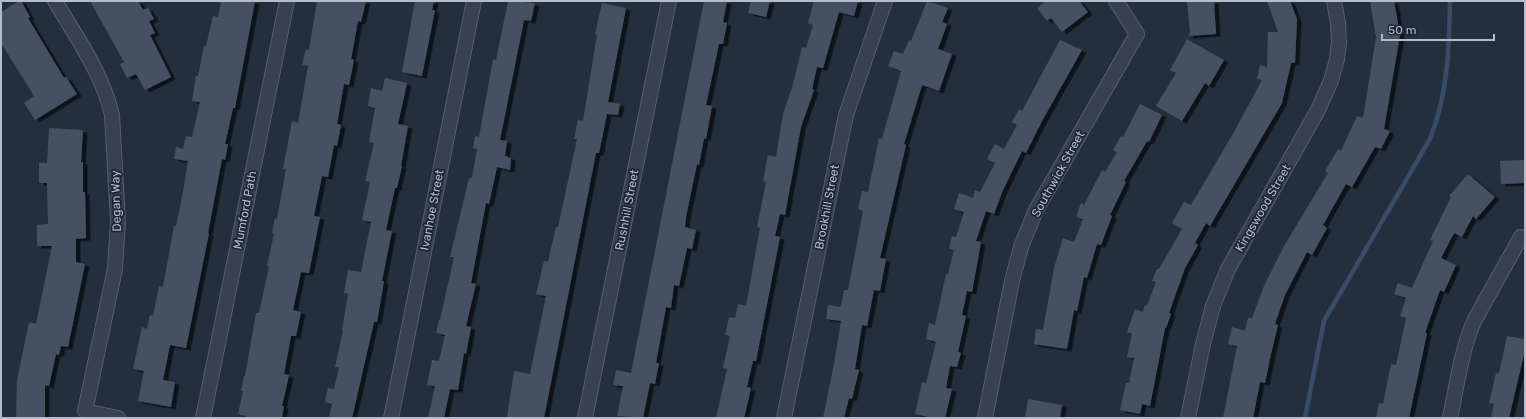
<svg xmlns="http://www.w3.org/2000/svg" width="1526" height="419" font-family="Rubik,sans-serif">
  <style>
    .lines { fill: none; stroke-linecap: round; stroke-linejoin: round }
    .stream { stroke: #394c67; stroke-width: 4.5 }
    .building { fill: #455162; filter: url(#shadow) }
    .street-casing { stroke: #565f6c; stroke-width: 16 }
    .street { stroke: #38414e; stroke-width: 14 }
    .labels { text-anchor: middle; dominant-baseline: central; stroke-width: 3.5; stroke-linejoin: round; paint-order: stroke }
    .street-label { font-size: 12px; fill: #b4bcc9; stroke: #1d2633 }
  </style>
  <defs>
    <filter id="shadow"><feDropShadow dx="4.5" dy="2.5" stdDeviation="0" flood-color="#0009"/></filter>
  </defs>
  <rect width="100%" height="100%" fill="#242f3e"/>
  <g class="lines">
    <path class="stream" d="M1305,418L1324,321L1430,139C1448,93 1449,50 1450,1"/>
  </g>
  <path class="building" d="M19,1H21L30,17L28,18L64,78L66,77L77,94L35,120L24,103L34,96L1,43V12Z
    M90,1H138L143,10L148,8L154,19L149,21L155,33L150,35L171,77L145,90L136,74L127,78L120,64L124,62Z
    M221,1H255L235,108H233L225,144H228L225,160L222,159L208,233H209L186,348L170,345L163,380L175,382L171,407L138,401L144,371L133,369L142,327L147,329L150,315L153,316L159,286L163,287L174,226H176L183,192L188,161L174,159L176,147L183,149L186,136L192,137L200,102L192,101L196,76H198L204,46H206L213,16L218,17Z
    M317,1H366L361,22L358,21L351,59L354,60L349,85L344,84L337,124L341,125L337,146L334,145L328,177L322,176L314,216L320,217L309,273L301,272L293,310L301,312L296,336H291L284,374L289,375L282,406H284L282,418H245L246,416L238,414L243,391H241L244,376H245L256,313H259L269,266H267L274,234L272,233L275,218L277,219L286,169H283L292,121L298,123L308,66L302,65L306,49L309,50Z
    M415,1H434L432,10H435L422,76L402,72Z
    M508,1L535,3L531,21L524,20L500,140L507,141L505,156L511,158L510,170L497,167L489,204L486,203L471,283L476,284L466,326L471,327L466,354L464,353L458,390L450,389L444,418H428L435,386L427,385L432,360L439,361L445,335L436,333L439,320H440L454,257H450L469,178H472L477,149L473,148L475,136L479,137L493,59L496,60Z
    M704,1H727L723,22L727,23L723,44H719L706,105L712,106L706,139L704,138L699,165L697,164L686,217L685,227L696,230L692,249L687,248L679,286L674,285L671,308L666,307L656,363H659L655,384L650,383L643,418L617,416L623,386L613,385L616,370L631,373Z
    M751,1H770L766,17L748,13Z
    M814,1H858L854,16L839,12L823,68L817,67L812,89L814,90L801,127L785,215L780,214L775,236L780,237L756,361H753L747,387L751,388L744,418H716L727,369L723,368L730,336L725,335L729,317L735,318L738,304L746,306L760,228L757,227L766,182L763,181L768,155L776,157L783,114L792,88L802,47L806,48L813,25L808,23Z
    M927,1L948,8L942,22L947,24L938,49L952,54L939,91L922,85L904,144L906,145L880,258L886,259L880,291L874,290L867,326L862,325L855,369L859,370L852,399L849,398L844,418H823L834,364L841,321L826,319L828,305L841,307L844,290H848L863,211L858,209L862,191L868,192L879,138L882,139L901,71L888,66L894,51L903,54L909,40L911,41Z
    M1046,1H1079L1088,12L1062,32L1051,18L1047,21L1037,8Z
    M1187,1H1214L1216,34L1188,36L1190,33Z
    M1267,1H1290L1297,19L1295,63H1291L1282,103L1210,226L1206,223L1195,243L1198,245L1185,268L1169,313L1171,314L1166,328H1165L1150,406L1142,404L1140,414L1120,410L1126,383H1129L1134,358L1127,357L1132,334L1127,332L1135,309L1143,312L1145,305L1147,306L1156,282L1152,281L1157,269H1159L1182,229L1172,223L1184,202L1191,205L1234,132L1262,80L1257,79L1260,65L1267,67L1268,32H1278Z
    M1370,1H1394L1400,35L1384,129L1390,131L1381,149L1375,147L1352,187L1346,184L1323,225L1327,228L1312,255L1307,252L1285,295L1275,324L1278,325L1271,354L1265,383L1260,382L1253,418H1223L1237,346L1228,344L1232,327L1245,331L1248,318H1252L1264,286L1284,246L1328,173L1325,171L1338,149L1341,151L1357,116L1363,118L1376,37Z
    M602,3L626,8L608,102L620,104L618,115L607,114L599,153H596L544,418H507L514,371L530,374L546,296L536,294L544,261L548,262L556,227H558L577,139H574L578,120L583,121L597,35L595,34Z
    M1187,39L1224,60L1209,86L1205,83L1182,121L1156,106L1176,73L1170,70Z
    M1060,40L1082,50L1042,121L1026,153L1022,151L1003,190L994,214L986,211L976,241L981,242L972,292L967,291L962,315L966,316L958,352L961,353L957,367L950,366L946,388L952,389L945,418H933L915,414L922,382L926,383L936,342L926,339L929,323L935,325L946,274H948L954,250L949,249L952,236L956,237L964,212L954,209L959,193L973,198L975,190L980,192L995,163L987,159L995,144L1004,149L1017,125L1012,122L1019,109L1022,111Z
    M385,78L407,83L398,124L408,126L401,166H402L397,188H395L386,230L392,231L382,281H384L377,322H374L352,418H329L332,404L325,402L328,388L334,389L339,367H335L343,331L342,330L348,294L344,293L348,270L361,272L371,222L362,220L370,182L365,181L374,143L369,142L375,108L368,106L371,88L382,91Z
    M1140,104L1162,115L1149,142L1147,141L1124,181L1126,182L1110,215L1112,216L1101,245L1097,244L1087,278L1084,277L1077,311L1074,310L1067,349L1034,344L1036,329L1043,330L1054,268L1063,238L1074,242L1083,219L1076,217L1081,203L1084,205L1102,170L1105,172L1117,152L1113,150L1121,136L1123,137Z
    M49,128L83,130L81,162H83V192H85L86,238L76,239V262L85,264L68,347L61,346L59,355L56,354L49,386L45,385V418H16L17,380L29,322L36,324L52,246H37V225L48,224L47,183H39V163H47Z
    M1525,160V183L1501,184L1500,161Z
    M1468,174L1495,197L1476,219L1473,216L1462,237L1454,233L1441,258L1456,265L1444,292L1440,290L1425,333H1427L1409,418H1376L1379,403L1383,404L1391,364L1396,365L1406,318L1400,316L1406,298L1394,294L1398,283L1412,288L1433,241L1430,240L1451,197L1449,196Z
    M1507,336L1525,339V350L1509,418H1491L1494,404L1489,403L1496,373L1499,374Z
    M1028,399L1062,405L1060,418H1025Z"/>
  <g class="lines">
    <defs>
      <path id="street" d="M55,1C77,38 102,73 112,115L118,222L115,269L85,411L118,418
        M203,418L287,1
        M391,418L474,1
        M585,418L669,1
        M784,418L846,115L885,1
        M985,418L1012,281L1021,247L1036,210L1137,34L1116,1
        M1188,418L1203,344L1213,306L1228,269L1318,110L1331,81L1337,59L1339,42L1338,23L1334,1
        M1450,418C1457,385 1461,352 1474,321L1521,237L1525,238"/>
    </defs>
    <use href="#street" class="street-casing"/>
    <use href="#street" class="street"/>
  </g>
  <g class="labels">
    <g class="street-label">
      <text transform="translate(1058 174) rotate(-61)">Southwick Street</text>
      <text transform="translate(116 201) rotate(-92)">Degan Way</text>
      <text transform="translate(827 207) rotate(-79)">Brookhill Street</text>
      <text transform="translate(1263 208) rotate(-60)">Kingswood Street</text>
      <text transform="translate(245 210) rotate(-79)">Mumford Path</text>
      <text transform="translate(432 210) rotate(-79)">Ivanhoe Street</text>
      <text transform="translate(627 210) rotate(-79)">Rushhill Street</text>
    </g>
  </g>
  <rect width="1526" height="419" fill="none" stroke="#b4bcc9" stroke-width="4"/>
  <path d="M1382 34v6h112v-6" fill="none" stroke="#b4bcc9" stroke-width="2"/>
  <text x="1388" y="34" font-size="12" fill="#b4bcc9" stroke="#1d2633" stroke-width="3" paint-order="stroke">50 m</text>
</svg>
